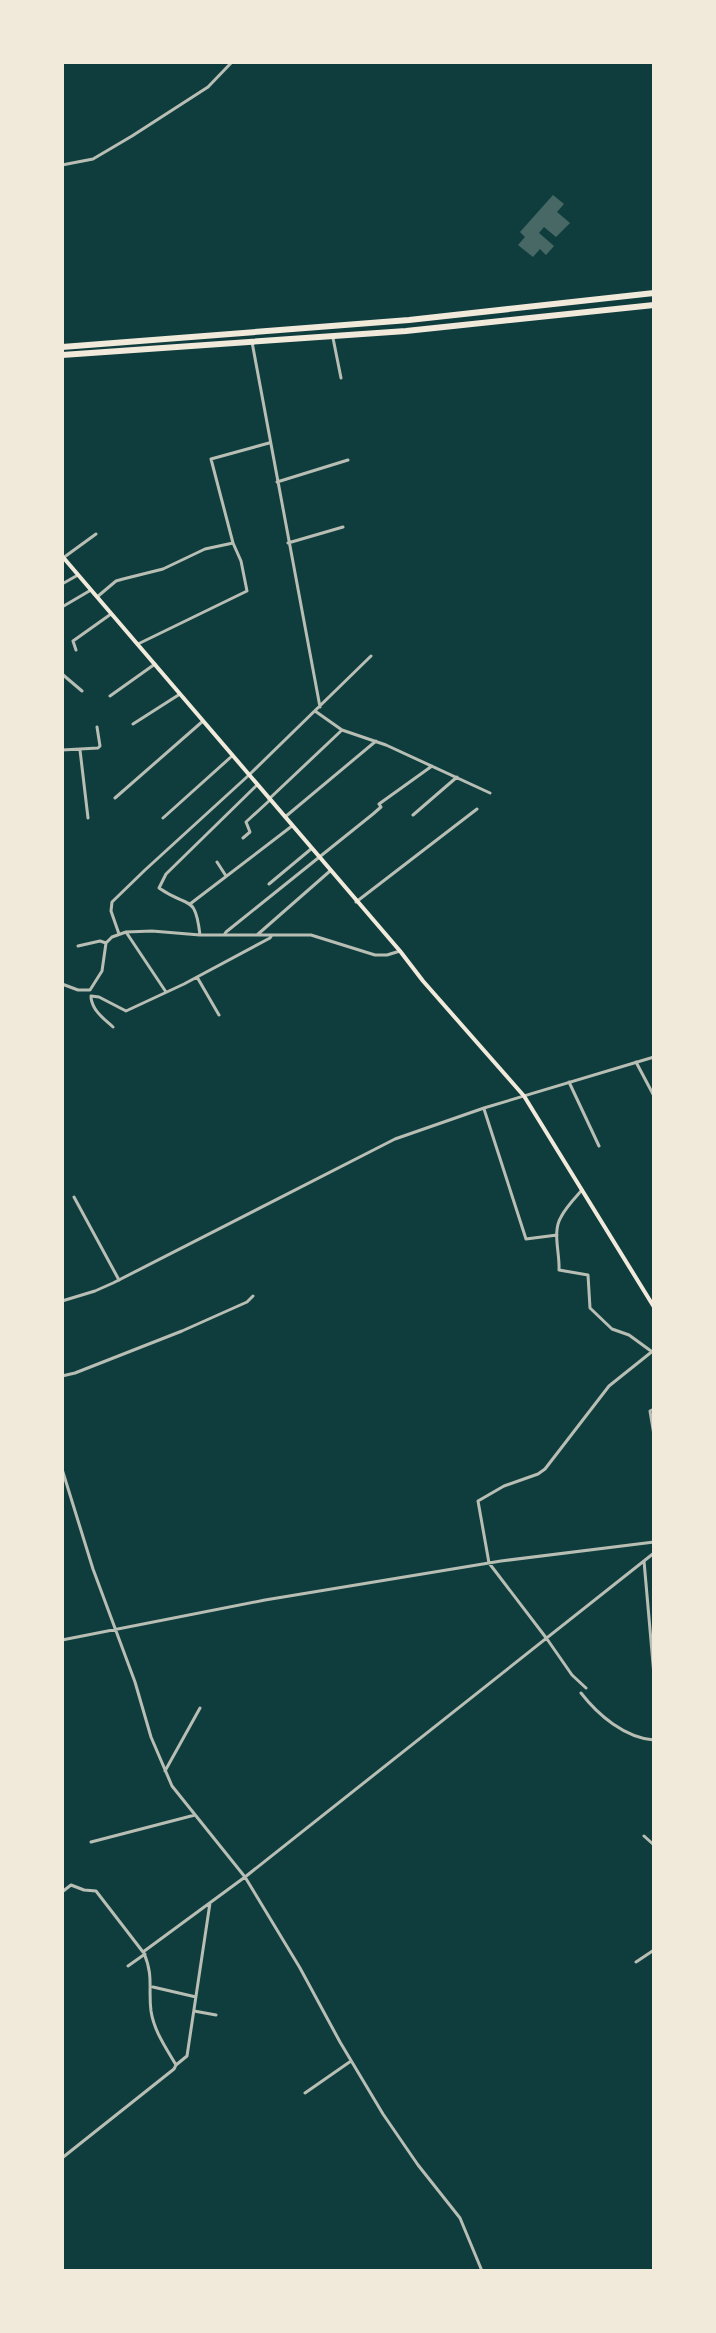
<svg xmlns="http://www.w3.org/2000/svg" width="716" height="2333" font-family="Figtree,sans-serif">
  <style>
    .building { fill: #486865 }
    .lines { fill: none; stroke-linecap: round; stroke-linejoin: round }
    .minor { stroke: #b8beb3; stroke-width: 3 }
    .tertiary { stroke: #b8beb3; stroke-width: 3 }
    .secondary { stroke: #f1e9da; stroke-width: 4 }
    .motorway { stroke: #f1e9da; stroke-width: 6 }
  </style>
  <rect width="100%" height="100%" fill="#0f3d3e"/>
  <path class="building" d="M553,195L564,204L557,212L570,223L556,237L544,227L539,233L554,246L546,255L540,249L533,257L518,245L525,237L520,232Z"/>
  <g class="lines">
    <path class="minor" d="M62,165L93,159L132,136L208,87L232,62
      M333,338L341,378
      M252,342L320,707
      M277,482L348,460
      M288,543L343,527
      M63,558L96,534
      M62,584L78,575
      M97,597L116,581L123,579L163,569L205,549L233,543L211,459L269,443
      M62,607L91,590
      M138,644L247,591L241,561L233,543
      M76,650L73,641L111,614
      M62,674L82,691
      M110,696L155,664
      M315,711L342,730L386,745L490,793
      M133,724L180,694
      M62,750L98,748L100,746L97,727
      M80,750L88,818
      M115,798L203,721
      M269,799L342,730
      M413,815L457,777
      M285,817L376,741
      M163,818L232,756
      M243,838L250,832L246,822L270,800
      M217,862L226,876
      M269,884L311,849
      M356,902L477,809
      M190,904L292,826
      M126,932L166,992
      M119,934L111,911L112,902L145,870L249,775L371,656
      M200,935C195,893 189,909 159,888L166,874L257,785
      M224,935L226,932L373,814L381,807L379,804L432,766
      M257,935L330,871
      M78,946L100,941L106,943
      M197,977L219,1015
      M62,984L78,990H90L102,971L106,943L112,937L126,932L152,931L200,935H311L375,955H387L400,951
      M91,996L99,997L126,1011L184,984L270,938L272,935
      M91,998C93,1011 103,1018 113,1027
      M636,1062L654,1096
      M569,1082L599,1146
      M484,1109L526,1239L557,1235
      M582,1190C575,1198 566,1207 561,1217C552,1232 560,1253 559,1270L588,1275L590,1308L612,1329L629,1335L651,1351
      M74,1197L119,1280
      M62,1376L75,1373L182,1331L247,1302L253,1296
      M654,1409L650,1411L654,1435
      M62,1469L93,1569L135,1682L151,1737L172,1786L245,1877L300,1968L340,2042L383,2114L418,2165L460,2218L482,2271
      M644,1561L654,1675
      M62,1640L265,1600L501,1561L654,1542
      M586,1688L572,1675L547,1639L489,1563L478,1501L504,1486L538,1474L545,1469L609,1386L654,1350
      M581,1693C598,1715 625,1738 654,1740
      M165,1771L200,1708
      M644,1836L654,1845
      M91,1842L195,1815
      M62,1892L71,1885L84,1890L96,1891L143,1952L245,1877L654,1553
      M144,1953C154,1978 148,1987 151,2011C154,2031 166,2048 176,2065L187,2056L210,1903
      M636,1962L654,1950
      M128,1966L145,1954
      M153,1987L196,1997
      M194,2011L216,2015
      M305,2093L351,2061
      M62,2158L174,2069L176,2065"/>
    <path class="tertiary" d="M62,1301L95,1291L113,1283L395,1139L484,1108L654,1057"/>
    <path class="secondary" d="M62,556L400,951L423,981L524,1096L654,1307"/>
    <path class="motorway" d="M62,347L409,320L654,293
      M62,355L406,331L654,305"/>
  </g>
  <rect width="716" height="2333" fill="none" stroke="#f1e9da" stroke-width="128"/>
</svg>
